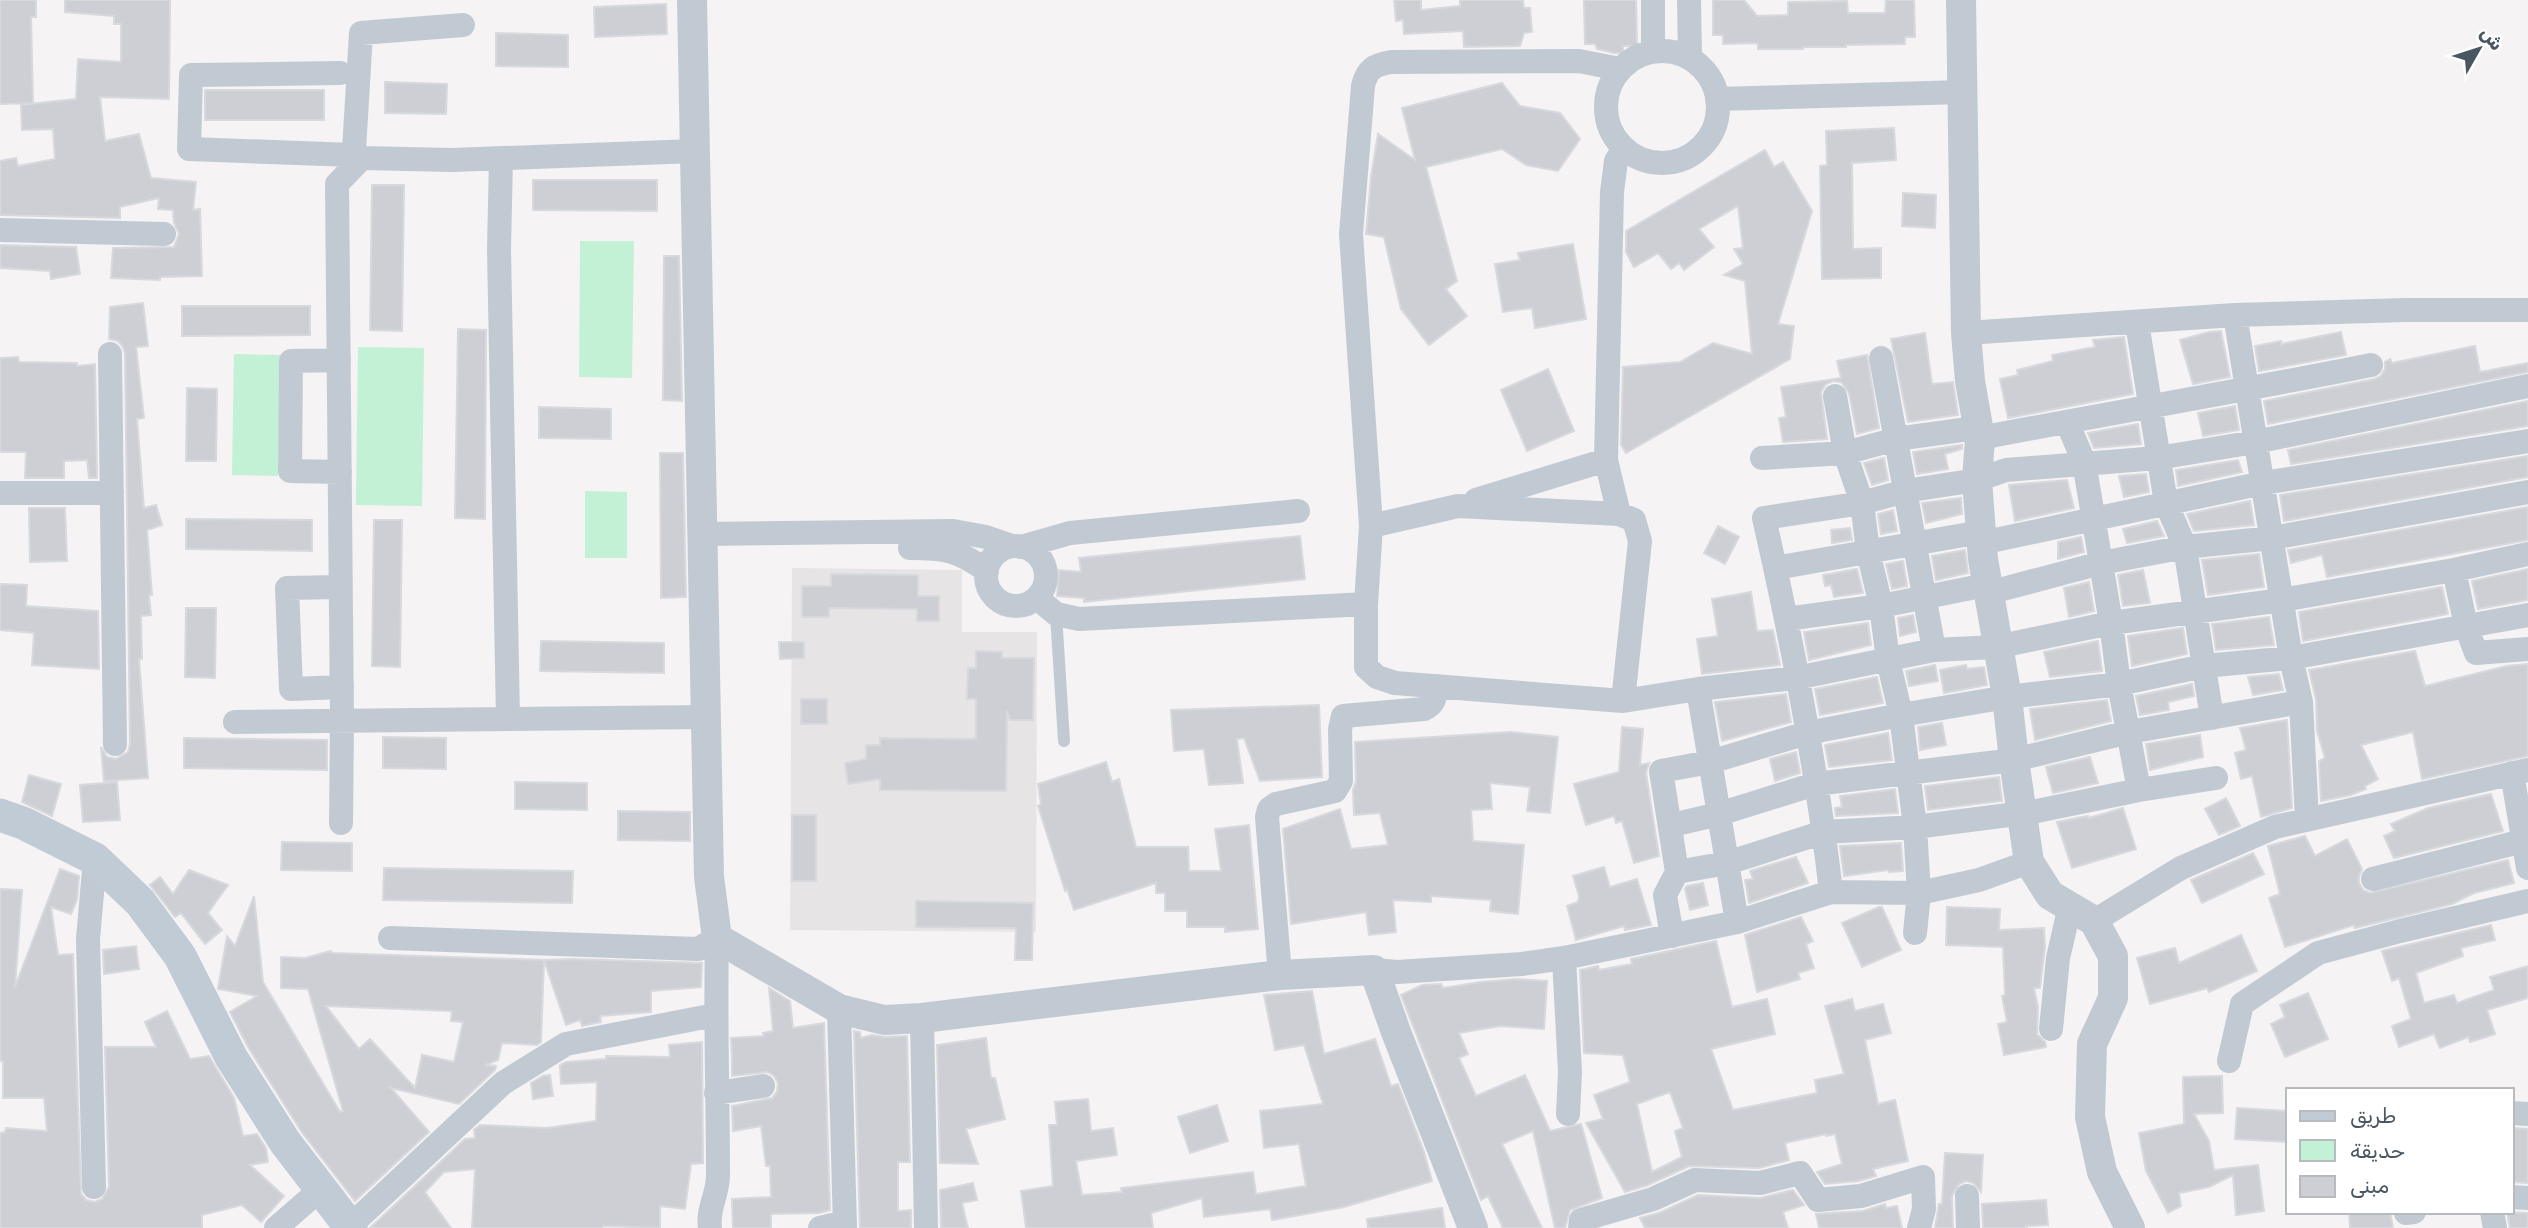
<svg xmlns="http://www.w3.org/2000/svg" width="2528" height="1228" font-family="Rubik,Vazirmatn,sans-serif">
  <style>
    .education { fill: #e6e4e5 }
    .green { fill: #c3f1d5 }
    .building { fill: #cdcfd5; stroke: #d7d9de; stroke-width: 2; fill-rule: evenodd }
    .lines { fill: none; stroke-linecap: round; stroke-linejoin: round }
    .service { stroke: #c1cad2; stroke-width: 12 }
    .minor { stroke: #c1cad2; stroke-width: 24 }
    .tertiary { stroke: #c1cad2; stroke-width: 30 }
    .secondary { stroke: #c1cbd6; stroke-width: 33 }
  </style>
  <rect width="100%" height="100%" fill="#f5f3f3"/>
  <path class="education" d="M792,568L962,570V632H1037L1036,932L790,930Z"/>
  <path class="green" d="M580,241H634L632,378L579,377Z
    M358,347L424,348L422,506L356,505Z
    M234,354L280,355L278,476L232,475Z
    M585,491L627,492V558H585Z"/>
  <path class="building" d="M0,0H36V17H31L33,103L0,104Z
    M65,0H170L169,99L100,97L105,141L139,134L151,178L196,182L193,210L200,209L202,276L160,277V280L111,278L113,248L174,247L179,234L174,223L173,210L158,209L159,198L120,207V218L0,215V161L16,158L18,166L55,159L53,129L22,130L21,105L76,99L78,59L121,62V24H114V16L65,12Z
    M1394,0H1421V10L1460,6V0H1523L1524,8H1530L1532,32L1524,33L1520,46L1464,47L1463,31L1404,34L1403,20L1396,21Z
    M1584,0H1636L1637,46H1623V53H1614L1597,49L1595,44H1585Z
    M1713,0H1744L1757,16L1788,15V2L1847,1L1848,13H1885L1886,0H1914L1915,37H1905V44L1846,45V47H1803V49H1758V43L1723,44V35H1713Z
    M666,4L667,34L595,37L594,7Z
    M496,33L568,35V67L496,66Z
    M385,82L447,84L446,114L385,113Z
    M1502,83L1520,106L1560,113L1580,139L1558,171L1526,165L1502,149L1426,167L1457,281L1446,289L1467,316L1429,345L1401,309L1384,237L1366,234L1371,177L1378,134L1415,160L1402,108Z
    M205,90H324V120H205Z
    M1894,128L1896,160L1852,163L1853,249L1881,248V278L1822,279L1820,166L1827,165L1826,131Z
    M1765,150L1774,167L1783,162L1812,211L1778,324L1794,326L1790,359L1626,453L1621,445L1623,367L1680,362L1713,343L1752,354L1745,281L1724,275L1743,264L1734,249L1743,248L1738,206L1699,229L1714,247L1684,270L1679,263L1671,269L1658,253L1634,267L1626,252V231Z
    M533,180H657V211L533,210Z
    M372,185H404L402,331L370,330Z
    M1903,193L1936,195L1935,228L1902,226Z
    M1573,244L1586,319L1535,328L1532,308L1503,312L1495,264L1520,260L1518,253Z
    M0,245L76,247L80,274L51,279L50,271L0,268Z
    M664,256H679L682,401L663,400Z
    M143,303L148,346L136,347L144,418L137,419L144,508L156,505L162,525L147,530L152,595H149L151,615L141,616L142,659H139L148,778L104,781L101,747L107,757L116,759L128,752L130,744L125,354L123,347L118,341L109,339L110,307Z
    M182,306H310V335L182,336Z
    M458,329L486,330L485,519L455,518Z
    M2221,331L2230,377L2193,384L2180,340L2209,332Z
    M2341,332L2346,355L2259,371L2255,346L2281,341V344Z
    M1925,333L1932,384L1953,382L1958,415L1908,422L1891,339Z
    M2124,337L2133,394L2008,418L2000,379L2018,375L2017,370L2053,361L2052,355L2095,347L2093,340Z
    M2475,346L2480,372L2528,363V372L2268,424L2264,401L2375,379L2381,376L2385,369V362L2390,359L2392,363Z
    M1867,355L1879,428L1857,434L1849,393L1841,382L1833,381L1826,384L1821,392L1827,439L1783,442L1779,418L1786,417L1781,387L1841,378L1837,361Z
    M18,357L19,362L77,363V366L95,364L97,478H89L87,460L64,461V478H25L26,452H0V358Z
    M1548,369L1574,431L1527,451L1501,390Z
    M187,388L217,389L216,461H186Z
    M2528,401V426L2291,464L2288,450Z
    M2235,406L2239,430L2203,436L2198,413Z
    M539,407L611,409V439L539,438Z
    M2138,424L2141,444L2094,448L2088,433Z
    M1962,445V449L1945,454L1948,469L1917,474L1913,452Z
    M660,453H683L686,597L661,598Z
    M2528,456V477L2284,521L2280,495Z
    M1884,458L1888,480L1872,485L1864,463Z
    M2238,460L2242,472L2178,486L2176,470Z
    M2146,474L2149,492L2124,497L2119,476Z
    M2067,480L2074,508L2015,521L2009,485Z
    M1961,498L1962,514L1926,523L1922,503Z
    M2250,501L2254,525L2194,531L2187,514Z
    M2528,507V540L2327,577L2322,555L2291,563L2288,550Z
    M29,508H65L67,561L30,562Z
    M1893,510L1897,531L1881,534L1878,514Z
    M186,519L312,520V551L186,549Z
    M374,520H402L400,667L372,666Z
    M2157,521L2164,536L2127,543L2123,529Z
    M1718,526L1739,537L1725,564L1704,553Z
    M1850,528L1852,540L1832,543L1831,530Z
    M1300,536L1305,579L1084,602V598L1057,596L1059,570L1081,572L1079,558Z
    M2081,537L2084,552L2058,559V542Z
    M1965,550L1968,573L1936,580L1932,556Z
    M2259,554L2264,587L2208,595L2202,560Z
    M1903,561L1907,586L1892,589L1886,564Z
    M1857,569L1863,593L1834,597L1831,585L1825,586L1823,575Z
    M2528,569V600L2478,609L2472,581Z
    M2143,570L2150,603L2123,606L2118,575Z
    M831,574L918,575V596H939V621H917V609L829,608V617H802V586H831Z
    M2089,582L2094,611L2069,617L2064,588Z
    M0,584L27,585L26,606L98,611L99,669L32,665L34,633L0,630Z
    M2442,587L2448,614L2303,641L2299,612Z
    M1751,592L1757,631L1773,630L1780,665L1702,674L1697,639L1718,636L1712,599Z
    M186,608H216L215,678L185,677Z
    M1913,615L1916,632L1900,636L1898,618Z
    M2269,617L2274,645L2216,650L2212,624Z
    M1868,623L1871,645L1809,660L1804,632Z
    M2183,628L2187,654L2132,666L2128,636Z
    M541,641L664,643V673L540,671Z
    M2098,641L2102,671L2050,677L2044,652Z
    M779,642H804V658L780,659Z
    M976,651L1002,652V658H1034L1033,720H1010L1007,711L1006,791L880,790V779L848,784L845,763L866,759V745H880V738L976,739V699H967L968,668H976Z
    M2415,651L2425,686L2507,666L2528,664V756L2422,779L2413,732L2361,745L2378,779L2365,786L2366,789L2351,795L2321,801L2319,761L2325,758L2317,731L2316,699L2309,670Z
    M1935,665L1938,681L1909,686L1906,671Z
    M1966,665L1967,669L1984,667L1987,685L1944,693L1940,670Z
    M2279,674L2283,690L2253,695L2248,677Z
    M1877,677L1883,703L1820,715L1815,689Z
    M2192,684L2194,696L2168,702L2169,710L2140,715L2136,696Z
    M1786,694L1791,722L1722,741L1715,702Z
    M801,699H827V724H801Z
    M2107,700L2111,721L2035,740L2030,709Z
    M1319,705L1322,777L1260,781L1244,738L1237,739L1243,783L1209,785L1204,749L1174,751L1171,710Z
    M2287,720L2292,808L2261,817L2252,776L2241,779L2235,753L2246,750L2240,728Z
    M1942,723L1946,745L1920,750L1918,727Z
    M1622,727L1643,729L1640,765L1649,763L1646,773L1659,856L1634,863L1622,821L1616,823L1614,816L1586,825L1574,784L1619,772Z
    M1511,732L1558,737L1550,813L1527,811L1530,787L1490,783L1492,809L1471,810L1473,841L1524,845L1518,914L1490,911L1491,900L1431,896V902L1393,900L1396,932L1369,935L1366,912L1291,924L1283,829L1340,809L1351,849L1388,845L1380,813L1354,815L1353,790L1356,781L1355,742Z
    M1888,733L1892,760L1829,767L1825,745Z
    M2200,735L2203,757L2150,770L2146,744Z
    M383,737L446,738V769L383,768Z
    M184,738L327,740V770L184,768Z
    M1796,752L1800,773L1775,781L1770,759Z
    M2090,757L2098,783L2053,793L2046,767Z
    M1106,762L1112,782L1119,779L1136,847H1188L1189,871H1221L1215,829L1249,825L1258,929L1225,932V927H1187V911H1165V893H1156V883L1074,910L1067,889L1065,891L1038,806L1041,804L1038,784Z
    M29,775L61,784L52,816L22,802Z
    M1999,777L2002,801L1928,810L1925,786Z
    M117,782L120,820L83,822L80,785Z
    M515,782L587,783V810L515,809Z
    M1895,789L1898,813L1836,816L1835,808L1842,807L1840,796Z
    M2491,794L2503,831L2394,858L2384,836L2395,831L2391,824L2428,808Z
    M2226,798L2240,826L2219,835L2205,809Z
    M2123,808L2136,849L2072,868L2057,822L2088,816L2089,818Z
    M618,811L690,812V841L618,840Z
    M792,815H816V881H792Z
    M2305,836L2315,856L2347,839L2362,869L2359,876V883L2363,890L2370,893L2508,860L2514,883L2474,893L2452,904L2355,928L2354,925L2285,947L2269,898L2280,894L2268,846Z
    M282,842L352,843V871L281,870Z
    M1901,843L1903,871L1889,872L1888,870L1844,876L1840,846Z
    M2253,853L2264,874L2202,903L2191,880Z
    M1796,857L1808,883L1749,903L1745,880L1753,879L1750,871Z
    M1604,867L1610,887L1637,879L1651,925L1625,930L1624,926L1576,940L1567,906L1578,902L1579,896L1573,876Z
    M384,868L573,871L572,903L383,900Z
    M60,869L79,876L77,900L71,914L51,907L58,955L73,954L81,1194L86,1200L95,1202L102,1199L109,1187L105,1047H156L145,1022L167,1011L190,1059L209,1056L234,1098L243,1136L257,1134L266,1148L268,1162L250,1165L284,1196L261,1222L242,1205L202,1215V1228H0V1133L5,1132L6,1128L47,1131L44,1098H3V1061H0V889L22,890L15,987Z
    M189,870L228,885L208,913L222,930L205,944L181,913L175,917L150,885L160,877L173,894Z
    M1703,883L1708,905L1690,910L1685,889L1687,886Z
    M254,896L263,982L340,1112L343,1111L308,989L281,988V957L305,958L331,951L332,953L544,960L541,1042L537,1045L502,1043L498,1060L485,1065L496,1066L495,1070L459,1104L391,1088L429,1132L355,1201L301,1131L248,1047L230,1012L257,996L218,989L227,936L235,946ZM326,1006L452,1011L451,1021L463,1022L454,1062L422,1055L415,1088L370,1039L359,1049Z
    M916,901L1033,903L1032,960H1015L1016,928L916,927Z
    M1879,907H1882L1901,950L1862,967L1842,923Z
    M1947,907L2000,909L1999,930L2044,928L2045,947L2040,988H2034L2038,1007L2037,1034L2045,1042L2046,1047L2004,1055L1998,1024L2007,1022L2002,996L2005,995L2003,947L1946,945Z
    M1801,917L1813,941L1806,944L1814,968L1798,973L1800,979L1757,992L1745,935Z
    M2491,925L2495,940L2461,948L2463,956L2416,973L2424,1003L2454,995L2457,1003L2494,990L2490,977L2528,966V998L2487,1010L2495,1034L2470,1042L2468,1037L2440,1048L2434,1034L2399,1047L2392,1026L2411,1019L2399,978L2392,981L2382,951Z
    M2241,935L2257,971L2209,992L2207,988L2150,1004L2137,958L2175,948L2179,963Z
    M1716,941L1732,1007L1767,999L1775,1034L1711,1049L1733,1110L1817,1093L1815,1080L1844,1074L1825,1006L1852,999L1855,1011L1883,1004L1891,1033L1865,1040L1878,1104L1895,1100L1908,1161L1873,1169L1876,1176L1858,1181L1825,1184L1817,1172L1842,1164L1835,1134L1826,1136V1134L1785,1143L1789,1160L1759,1168L1689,1166L1648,1185L1625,1192L1586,1123L1603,1119L1594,1095L1630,1082L1623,1055L1584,1053L1580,970L1598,966L1599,970L1632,964L1631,959ZM1670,1092L1683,1128L1675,1131L1682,1157L1652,1172L1637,1104Z
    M136,946L139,969L104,974L103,950Z
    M572,959L702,963L701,987L651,991V1012L600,1016L601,1022L582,1026L580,1020L566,1025L544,960Z
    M1517,979L1547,981L1544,1029L1500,1026L1459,1033L1468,1054L1459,1058L1476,1096L1525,1075L1550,1131L1581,1124L1602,1198L1570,1210L1565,1228H1555L1533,1131L1502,1144L1542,1228H1503L1488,1196L1481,1200L1401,995L1422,985L1441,984L1443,988L1481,982Z
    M769,988L790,1001L793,1028L824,1023L830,1210L819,1213L771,1214V1228H733L732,1199L771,1197L770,1166H766L761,1126L733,1131L732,1106L772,1098L777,1092L778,1083L774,1076L768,1072L732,1076V1056L731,1038L764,1036L763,1033L773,1031Z
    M1312,991L1324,1054L1375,1039L1391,1086L1398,1084L1424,1152L1432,1181L1344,1207L1272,1220L1270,1209L1204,1217L1202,1198L1151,1213L1153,1228H1026L1021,1191L1053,1186L1049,1125H1057L1055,1102L1088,1099L1091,1131L1113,1128L1117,1155L1076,1161L1082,1195L1122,1192L1121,1188L1253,1172L1256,1194L1306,1186L1299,1144L1264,1148L1260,1111L1323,1104L1304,1045L1275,1050L1264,995Z
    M2308,993L2328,1039L2285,1057L2271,1024L2285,1017L2280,1005Z
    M854,1031L860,1032L861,1038L872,1035L885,1037L907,1036L910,1162H898V1211L911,1210V1228H860Z
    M986,1038L991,1078H995L1005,1119L966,1129L978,1164L940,1163L937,1045Z
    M702,1042L703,1163L691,1164L685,1209L660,1206V1228L603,1226L602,1228H472L475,1169L444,1172L425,1192L451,1228H370L465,1139L475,1138L474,1130L480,1125L547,1128L596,1121L597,1082L561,1084L560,1065L566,1062L606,1059V1056L670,1057L669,1045Z
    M550,1075L553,1096L533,1099L531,1083L543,1076Z
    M2222,1076L2223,1113L2194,1114L2209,1141L2214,1170L2258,1165L2264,1211L2236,1215L2233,1175L2209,1187L2179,1193L2181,1206L2168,1213L2146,1171L2139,1133L2184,1124L2183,1077Z
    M1217,1105L1228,1141L1190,1153L1178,1117Z
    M2237,1108L2288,1111V1142L2235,1139Z
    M2512,1128L2528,1129V1183L2512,1182Z
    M1945,1153L1983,1155L1981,1192L1973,1183L1966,1181L1959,1184L1952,1196L1953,1228H1935L1939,1204H1942Z
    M973,1183L977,1200L962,1203L968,1228H941L940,1190Z
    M1793,1190L1804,1205L1783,1212L1788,1228H1645L1640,1218L1659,1213L1698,1195L1760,1198Z
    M2046,1200L2048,1225L2026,1226L2027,1228H1983L1982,1204Z
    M1885,1204L1886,1208L1897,1206L1902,1228H1819L1816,1214L1863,1211Z
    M1442,1208L1445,1228H1368L1367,1219Z
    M2349,1212H2390L2393,1228H2350Z
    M2507,1212L2528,1213V1228H2510Z"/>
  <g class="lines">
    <path class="service" d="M1056,614L1064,741"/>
    <path class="minor" d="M1653,0V51
      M1689,0L1690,58
      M1606 107a56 56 0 1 1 112 0a56 56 0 1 1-112 0Z
      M340,73L191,75L189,149L353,155
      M1717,99L1963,92
      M501,158L499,249L508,719
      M353,167L361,33L463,25
      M0,230L164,234
      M2235,315L2291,658L2301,702L2307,820
      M2137,323L2166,503L2185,547L2212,718
      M1966,333L2235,315L2405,310H2528
      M110,354L115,744
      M1881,358L1934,650
      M339,360L291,361L290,471L340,472
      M1835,396L1845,453L1862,503L1868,551L1881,606L1888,660L1901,715L1915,827L1919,893L1915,933
      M2067,422L2084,462L2111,623L2119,684L2139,790
      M1980,438C2110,413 2241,391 2371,365
      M1762,458L1845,453L1896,439L1976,428
      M0,493H112
      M1476,500L1606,460
      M1619,514L1606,460L1612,192L1616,161L1624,148
      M1371,526L1351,234L1363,86C1367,69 1374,65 1391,62L1579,61L1620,69
      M703,534L953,531L986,537L1012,546
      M1981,543L2263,483L2528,441
      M986 576a30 30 0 1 1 60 0a30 30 0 1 1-60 0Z
      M1021,547L1070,533L1298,511
      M910,548C945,548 958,550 987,571
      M1775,568L1981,532
      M2454,570L2466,626L2476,653L2528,649
      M341,587L287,588L291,689L342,687
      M1988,593L2101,563L2185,547L2272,538L2528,492
      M1037,598L1056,614L1079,619L1366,604
      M1786,619L1881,606L1986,585
      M1698,689L1737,922
      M1623,701L1640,541L1634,520L1619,514L1458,506L1371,526L1366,604V667L1377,677L1395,683L1623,701L1698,689L1796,678L1934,650L1996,647L2111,623L2282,600L2454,570L2528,554
      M235,722L706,717
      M2512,773L2528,868
      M341,823L342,721L337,184L362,158L452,160L695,151
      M1672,825L1719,814L1815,784L2014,760L2129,732L2301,702
      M1677,872L1727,863L1824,832L1915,827L2032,812L2139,790L2216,778
      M2373,879L2523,841
      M1831,892C1817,767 1792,641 1764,518L1862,503L1905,491L1977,480L2006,470L2158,458L2255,442L2528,386
      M2094,921L2181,868L2275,827L2528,770
      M1672,936L1665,895L1677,872L1661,771L1710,762L1807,733L1901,715L2007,697L2119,684L2204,666L2291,658L2528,615
      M390,938L698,949L717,938C715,1017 718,1096 718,1176C718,1194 707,1209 710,1228
      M1564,958L1570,1072L1568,1114
      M1374,970L1397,972L1522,964L1564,958L1737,922L1831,892L1919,893L1979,880L2029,862
      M1280,975L1267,817L1269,809L1276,804L1335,791L1341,781L1340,729L1343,716L1424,709C1435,704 1435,697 1437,686
      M839,1009L845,1228
      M922,1018L926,1228
      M2051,1029L2058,958L2070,906
      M2229,1061L2242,1004L2318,953L2400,931L2528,901
      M716,1093L763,1086
      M2512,1113L2528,1114
      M94,1187L88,939L95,859
      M1967,1196L1968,1228
      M2512,1197L2528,1198
      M2492,1212L2495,1228
      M2406,1213L2414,1212
      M350,1226L503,1083L566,1044L715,1015
      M276,1228L322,1188
      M820,1228L845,1222
      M1580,1228L1581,1220L1653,1199L1695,1180L1760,1183L1800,1173L1818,1200L1861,1196L1923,1177L1924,1209L1919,1228"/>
    <path class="tertiary" d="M692,0L709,877L717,938L839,1009L884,1020L922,1018L1280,975L1374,970L1396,1032L1473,1228
      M1961,0L1966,333L1970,381L1980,438L1977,480L1983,559L2007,697L2014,760L2029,862L2050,895L2094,921L2113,956V998L2092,1044L2090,1117L2102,1172L2130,1228"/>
    <path class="secondary" d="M0,815L23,823L95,859L140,902L180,956L231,1057L285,1142L351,1228"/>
  </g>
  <rect x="2286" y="1088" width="228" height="126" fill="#ffffff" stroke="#b7bbc0" stroke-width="2"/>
  <rect x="2300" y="1111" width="35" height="10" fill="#c1cbd6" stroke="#b7bbc0" stroke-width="2"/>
  <text x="2350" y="1123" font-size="21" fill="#4a5661">طريق</text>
  <rect x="2300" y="1140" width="35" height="21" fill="#c3f1d5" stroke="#b7bbc0" stroke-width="2"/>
  <text x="2350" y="1158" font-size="21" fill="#4a5661">حديقة</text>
  <rect x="2300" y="1176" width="35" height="21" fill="#cdcfd5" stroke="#b7bbc0" stroke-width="2"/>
  <text x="2350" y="1193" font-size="21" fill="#4a5661">مبنى</text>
  <g transform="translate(2479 49) rotate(51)" stroke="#ffffff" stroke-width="5" paint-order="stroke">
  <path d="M0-5L12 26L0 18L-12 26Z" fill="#4a5661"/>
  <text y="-10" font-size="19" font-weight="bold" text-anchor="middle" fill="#4a5661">ش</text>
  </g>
</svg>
